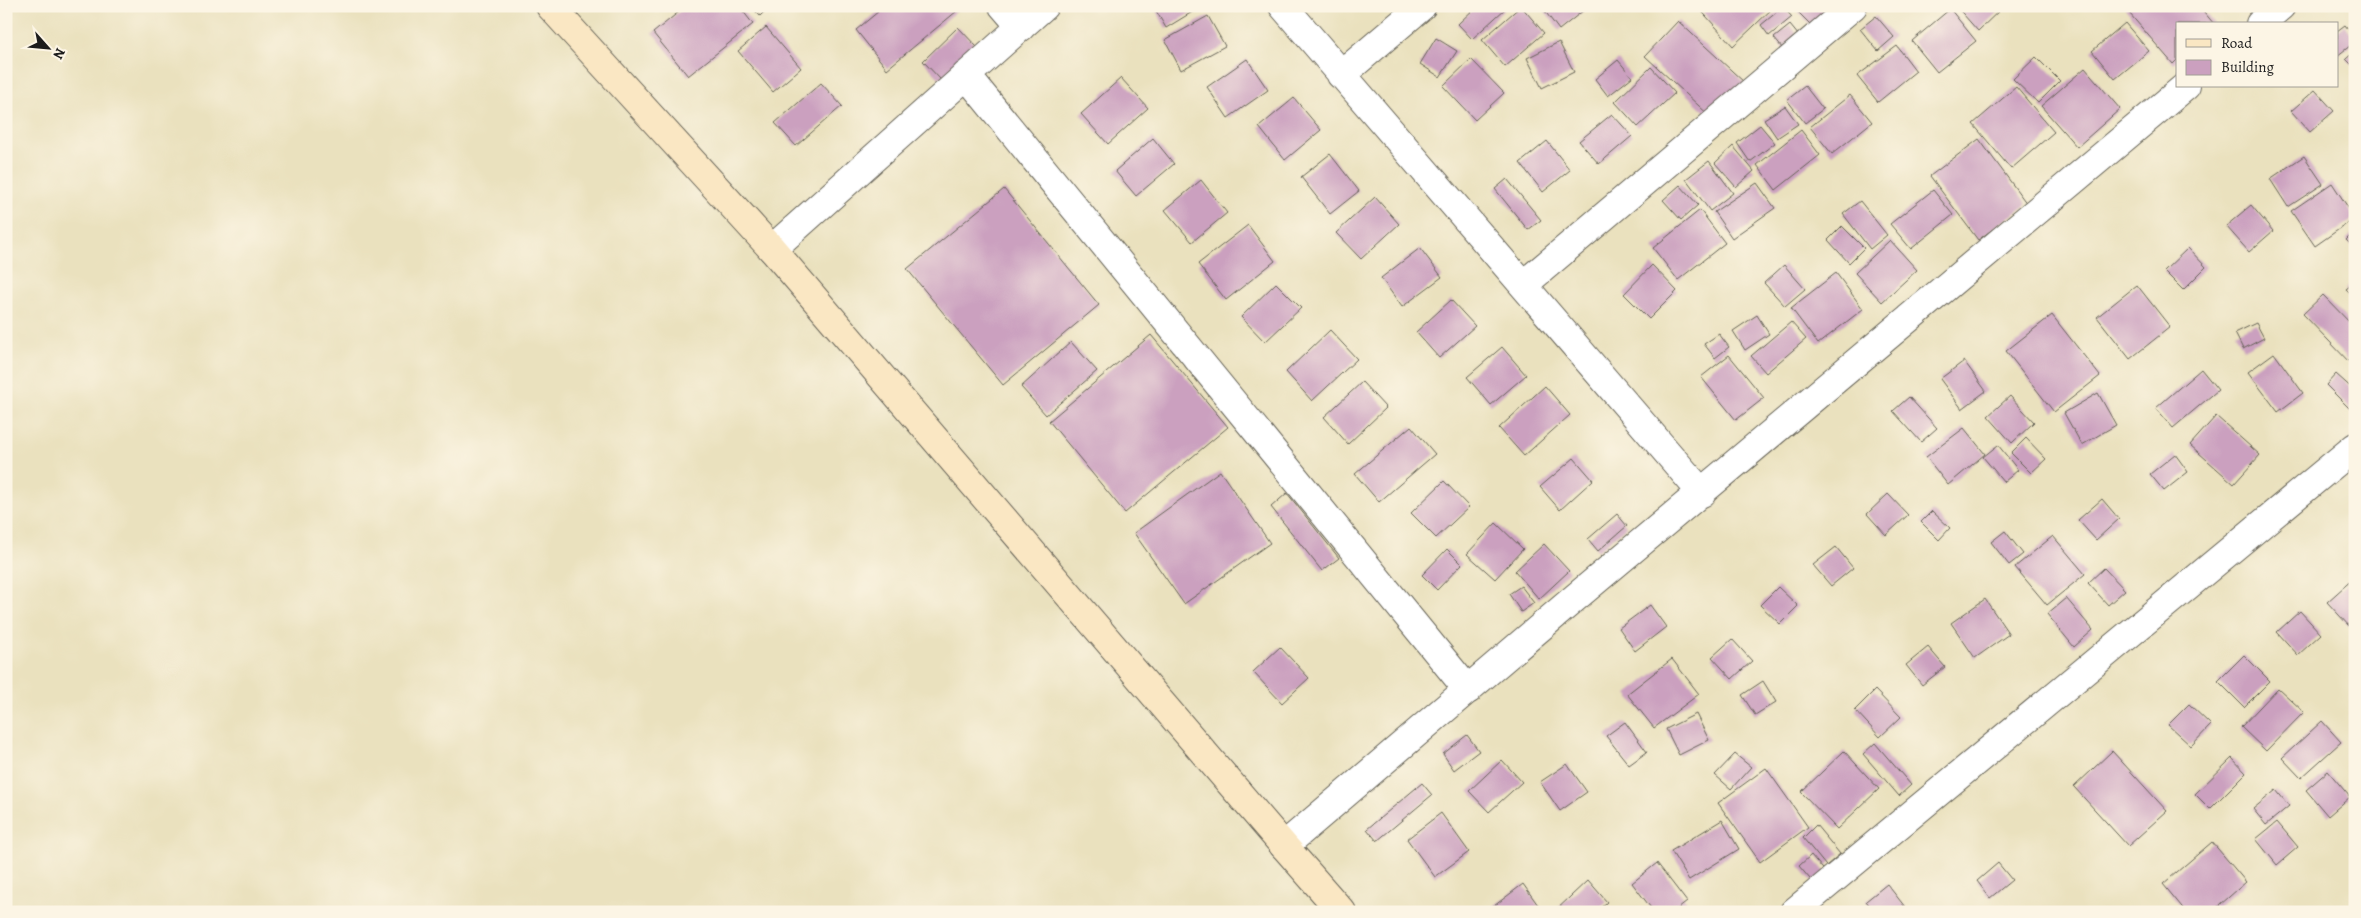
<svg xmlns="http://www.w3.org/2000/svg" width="2361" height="918" font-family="Alegreya,serif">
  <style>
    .building { fill: #cba0bf }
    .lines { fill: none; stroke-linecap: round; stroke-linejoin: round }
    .street-casing { stroke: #646155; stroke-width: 30 }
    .secondary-casing { stroke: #646155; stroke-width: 30 }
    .street { stroke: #fff; stroke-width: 28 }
    .secondary { stroke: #fae7c3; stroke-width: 28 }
  </style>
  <rect width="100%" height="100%" fill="#fcf5e5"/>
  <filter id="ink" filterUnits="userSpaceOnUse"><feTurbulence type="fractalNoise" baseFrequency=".02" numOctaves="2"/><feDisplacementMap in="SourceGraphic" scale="10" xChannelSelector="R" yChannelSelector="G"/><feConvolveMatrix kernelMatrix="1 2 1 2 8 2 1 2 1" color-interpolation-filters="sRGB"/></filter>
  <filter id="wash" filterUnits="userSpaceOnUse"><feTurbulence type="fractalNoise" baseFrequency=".0096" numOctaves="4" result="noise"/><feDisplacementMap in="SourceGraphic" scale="20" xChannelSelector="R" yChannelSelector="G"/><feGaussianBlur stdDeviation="1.12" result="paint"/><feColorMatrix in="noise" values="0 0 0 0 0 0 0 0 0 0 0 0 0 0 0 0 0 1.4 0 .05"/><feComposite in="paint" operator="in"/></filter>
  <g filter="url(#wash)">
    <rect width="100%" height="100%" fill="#eae1be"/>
    <g id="blocks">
      <path class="building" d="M686,6H739L753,24L688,76L653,33Z
        M751,6H770L760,16Z
        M885,6H963L887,69L856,30Z
        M1160,6H1202L1166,28L1155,9Z
        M1477,6H1504L1506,8L1472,39L1458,24Z
        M1521,6L1544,33L1505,67L1482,40Z
        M1541,6H1589L1559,30Z
        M1697,6H1775L1733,46Z
        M1799,6H1824L1831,13L1815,29L1796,10Z
        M1956,6H2004L1978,31Z
        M2123,6H2199L2214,24H2177V60L2173,64Z
        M1783,7L1792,17L1769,36L1761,25Z
        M1950,9L1976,41L1937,72L1912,41Z
        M1208,16L1225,46L1181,70L1165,40Z
        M1876,16L1894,37L1878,51L1860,29Z
        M1678,21L1745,83L1712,118L1645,56Z
        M2125,23L2149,51L2115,79L2092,51Z
        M1790,25L1803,41L1787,54L1774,38Z
        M2345,25L2355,38V42L2337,56V31Z
        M766,27L801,68L773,92L738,51Z
        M958,27L977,47L941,80L923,61Z
        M1436,38L1457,51L1440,77L1420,64Z
        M1559,42L1574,72L1542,88L1527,58Z
        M1897,46L1916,71L1878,102L1857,76Z
        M2355,51V68L2346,59Z
        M2036,57L2060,81L2038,103L2013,79Z
        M1247,59L1268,90L1228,118L1207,87Z
        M1471,59L1504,93L1475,120L1443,86Z
        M1618,60L1632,77L1608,96L1595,79Z
        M1651,67L1675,93L1638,127L1615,102Z
        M2085,68L2120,109L2077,147L2041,106Z
        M1121,78L1148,108L1108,144L1081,114Z
        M821,83L842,106L796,146L775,123Z
        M1805,86L1823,109L1805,123L1787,100Z
        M2016,87L2054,132L2011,169L1973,124Z
        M2315,90L2334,111L2310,132L2291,111Z
        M1850,95L1872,122L1832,154L1810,127Z
        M1294,98L1321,130L1285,160L1259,127Z
        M1785,106L1798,124L1777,138L1764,119Z
        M1612,114L1632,136L1599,164L1579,141Z
        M1760,125L1775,143L1750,162L1737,143Z
        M1801,130L1820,155L1776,190L1757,165Z
        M1153,138L1174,164L1136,196L1115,171Z
        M1979,139L2027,204L1978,240L1930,176Z
        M1547,141L1570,170L1543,192L1520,163Z
        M1733,146L1754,171L1736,187L1715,163Z
        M1330,154L1359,191L1330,214L1301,177Z
        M2304,156L2323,184L2288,207L2270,179Z
        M1709,161L1733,193L1710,211L1686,179Z
        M1507,179L1541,220L1528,230L1495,189Z
        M1201,180L1227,213L1192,242L1165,210Z
        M1757,183L1775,208L1732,238L1714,212Z
        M2332,183L2355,218L2315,246L2291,211Z
        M1680,185L1698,205L1681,220L1663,200Z
        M1004,189L1099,305L1003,385L907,269Z
        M1933,190L1953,215L1911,249L1890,224Z
        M1375,197L1399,224L1361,259L1336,233Z
        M1860,201L1887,235L1870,249L1843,214Z
        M2251,205L2273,231L2249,252L2226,226Z
        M1700,210L1725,243L1678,280L1653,248Z
        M1248,225L1275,261L1226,300L1198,264Z
        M1842,226L1864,248L1849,263L1828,240Z
        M2355,231V248L2346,240Z
        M1890,240L1917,270L1882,302L1855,273Z
        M1420,248L1442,277L1402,307L1381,278Z
        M2188,248L2206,267L2183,290L2164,271Z
        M1652,265L1677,291L1649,319L1624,294Z
        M1784,265L1805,289L1785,306L1764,283Z
        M1836,273L1863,309L1818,344L1791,308Z
        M2355,282V299L2346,289Z
        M1276,283L1301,308L1265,342L1241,317Z
        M2137,285L2170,327L2130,359L2097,317Z
        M2323,295L2355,328V364L2353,366L2303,314Z
        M1451,300L1475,326L1439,358L1416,332Z
        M1757,315L1769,334L1745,350L1733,331Z
        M2052,315L2100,376L2054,412L2006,351Z
        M1791,322L1806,339L1766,373L1751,356Z
        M2256,323L2264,338L2243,349L2235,333Z
        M1330,330L1357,359L1312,401L1286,372Z
        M1719,334L1729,347L1715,358L1704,344Z
        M1151,335L1228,427L1125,513L1049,421Z
        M1071,342L1097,371L1046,415L1021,387Z
        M1502,347L1526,375L1491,405L1467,377Z
        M2274,353L2303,393L2278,412L2248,372Z
        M1729,355L1764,398L1736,420L1701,377Z
        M1964,361L1986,391L1962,409L1940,379Z
        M2201,369L2218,390L2173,428L2156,408Z
        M2336,374L2355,391V414L2326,385Z
        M1362,382L1386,408L1348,444L1324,417Z
        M1545,386L1570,415L1524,456L1499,428Z
        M2098,393L2116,425L2082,445L2064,413Z
        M2010,396L2034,422L2012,443L1988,416Z
        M1909,397L1937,428L1921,442L1893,411Z
        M2216,416L2260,455L2234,484L2190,445Z
        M1411,426L1435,454L1379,502L1355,474Z
        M1964,428L1985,454L1948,485L1926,457Z
        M2026,438L2046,459L2031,473L2011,453Z
        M1998,445L2018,470L2004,482L1983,457Z
        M2175,454L2188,472L2164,491L2150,474Z
        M1574,458L1593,480L1560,510L1540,487Z
        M1220,471L1270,543L1184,604L1134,533Z
        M1444,481L1469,507L1436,538L1411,513Z
        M1287,493L1339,558L1322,571L1271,507Z
        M1888,494L1908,515L1886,535L1867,514Z
        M2102,499L2119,519L2096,540L2078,520Z
        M1932,511L1950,528L1939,540L1921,522Z
        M1617,514L1627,526L1598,551L1588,539Z
        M1496,523L1523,549L1495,579L1467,554Z
        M2005,531L2023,554L2009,565L1991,542Z
        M2053,536L2085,574L2047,605L2015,567Z
        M1544,544L1569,571L1539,599L1515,571Z
        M1836,547L1853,568L1831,586L1813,565Z
        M1447,549L1462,564L1437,590L1422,575Z
        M2104,568L2125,590L2108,605L2088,583Z
        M2355,577V622L2350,627L2327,602Z
        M1521,586L1534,603L1521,612L1509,594Z
        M1778,587L1798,606L1780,624L1760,605Z
        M2066,598L2093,630L2074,647L2047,614Z
        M1985,599L2009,634L1975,658L1951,623Z
        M1650,605L1666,627L1635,651L1619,628Z
        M2300,611L2321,634L2298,655L2277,632Z
        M1732,639L1752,661L1732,679L1712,657Z
        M1280,647L1309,678L1282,703L1253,672Z
        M1928,647L1945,667L1922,685L1906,665Z
        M2244,655L2270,681L2244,707L2218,681Z
        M1672,659L1699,694L1654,728L1627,694Z
        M1763,681L1776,702L1755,715L1742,695Z
        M2278,688L2304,712L2266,751L2241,727Z
        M1875,690L1901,717L1880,737L1855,710Z
        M2189,704L2211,725L2191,746L2168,725Z
        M1696,714L1709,740L1679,755L1666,729Z
        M2322,721L2341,742L2301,778L2282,758Z
        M1625,722L1647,752L1629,765L1606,736Z
        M1467,735L1479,751L1454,770L1443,754Z
        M1875,743L1911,785L1899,796L1863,754Z
        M1844,751L1879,789L1837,829L1801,792Z
        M2112,751L2167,811L2128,846L2074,787Z
        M1735,754L1751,767L1731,789L1715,775Z
        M2232,758L2246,773L2210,809L2195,794Z
        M1502,760L1522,782L1489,812L1469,791Z
        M1567,764L1587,792L1560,811L1540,782Z
        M1766,768L1808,827L1760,862L1718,803Z
        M2328,771L2350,797L2328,816L2306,790Z
        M1422,783L1432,795L1377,841L1367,829Z
        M2276,790L2289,806L2266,825L2253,809Z
        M1441,813L1469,852L1435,877L1407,839Z
        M1722,820L1739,849L1689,880L1671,851Z
        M2277,822L2298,847L2277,865L2256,839Z
        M1816,825L1840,854L1826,866L1803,838Z
        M2212,842L2246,882L2212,912H2186L2163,884Z
        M1811,855L1828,875L1815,885L1799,866Z
        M1657,863L1687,902L1674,912H1654L1632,883Z
        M1998,863L2012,880L1990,898L1977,881Z
        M1588,880L1607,902L1596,912H1554Z
        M1523,884L1543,912H1486Z
        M1887,884L1909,912H1875L1866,901Z"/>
    </g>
  </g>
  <g filter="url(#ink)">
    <use href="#blocks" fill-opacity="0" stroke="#646155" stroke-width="1"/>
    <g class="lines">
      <defs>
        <path id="street" d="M1003,6L1021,27
          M1283,6L1702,493
          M2260,24L2281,6
          M966,75L1468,690
          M1341,75L1422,6
          M772,249L1044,6
          M1523,285L1853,6
          M1284,846L1576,597L2186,86
          M1794,912L2355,447"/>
        <path id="secondary" d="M550,6L772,249L1284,846L1342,912"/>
      </defs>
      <use href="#street" class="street-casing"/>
      <use href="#secondary" class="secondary-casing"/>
      <use href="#street" class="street"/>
      <use href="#secondary" class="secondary"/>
    </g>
  </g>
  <rect width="2361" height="918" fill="none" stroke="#fcf5e5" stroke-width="25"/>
  <rect x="2176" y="22" width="162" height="65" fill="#fcf5e5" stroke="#a29e95"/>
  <rect x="2186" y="39" width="25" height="8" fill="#fae7c3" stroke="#a29e95"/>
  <text x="2221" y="48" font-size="15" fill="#1c1c1c">Road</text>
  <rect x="2186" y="60" width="25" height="15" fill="#cba0bf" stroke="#a29e95"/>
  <text x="2221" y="72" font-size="15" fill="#1c1c1c">Building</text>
  <g transform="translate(48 48) rotate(117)" stroke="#fcf5e5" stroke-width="4" paint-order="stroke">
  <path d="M0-4L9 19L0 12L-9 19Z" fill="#1c1c1c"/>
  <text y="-8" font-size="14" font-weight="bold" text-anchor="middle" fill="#1c1c1c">N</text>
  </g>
</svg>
